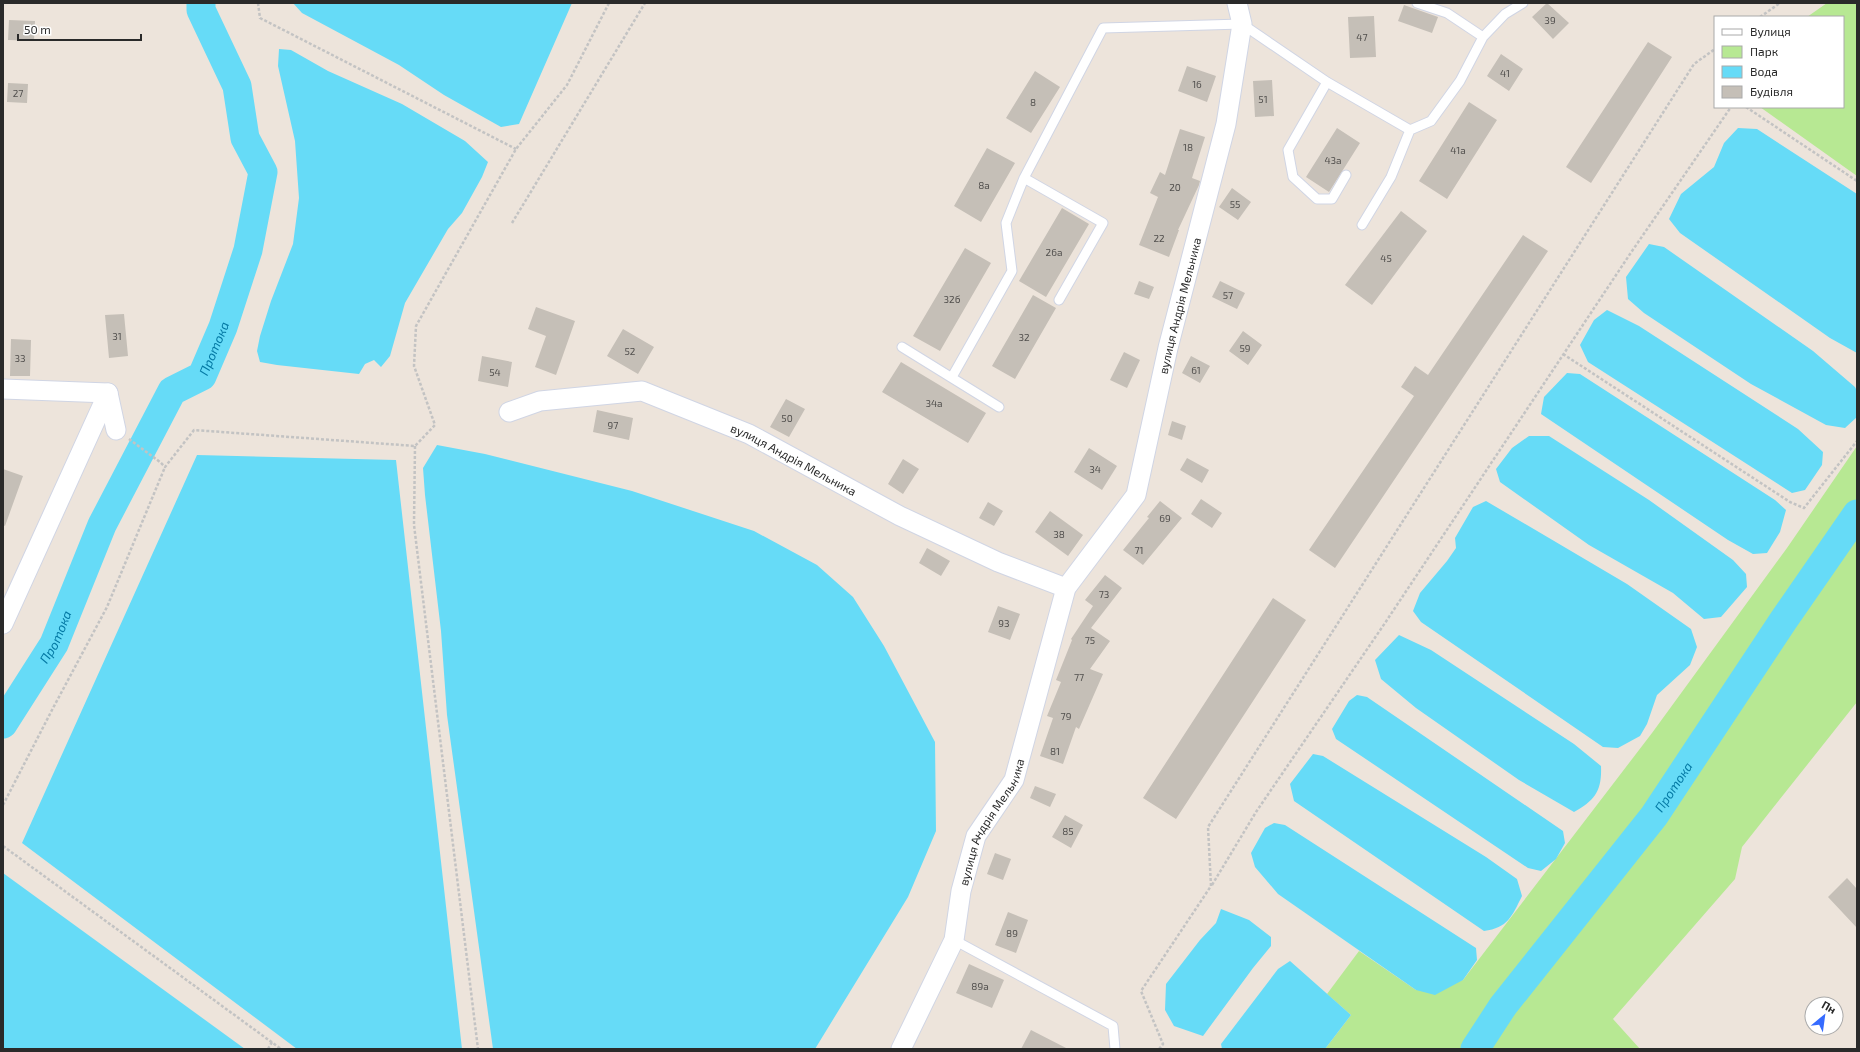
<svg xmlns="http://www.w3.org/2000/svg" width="1860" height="1052" font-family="'Exo 2',sans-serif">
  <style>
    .green { fill: #b7e893 }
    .water { fill: #66dbf7 }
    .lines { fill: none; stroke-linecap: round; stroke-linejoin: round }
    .river { stroke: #66dbf7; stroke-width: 29 }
    .building { fill: #c5bfb7 }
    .service-casing { stroke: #d0d5e4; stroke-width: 11 }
    .minor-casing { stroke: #d0d5e4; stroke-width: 21 }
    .path { stroke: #c3c3c3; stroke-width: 2.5; stroke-dasharray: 3 2; stroke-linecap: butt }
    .service { stroke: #fff; stroke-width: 9 }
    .minor { stroke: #fff; stroke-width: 19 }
    .labels { text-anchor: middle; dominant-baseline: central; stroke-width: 3; stroke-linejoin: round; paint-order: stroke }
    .number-label { font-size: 10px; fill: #514f4d }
    .street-label { font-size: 12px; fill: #2a2a2a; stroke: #fff }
    .water-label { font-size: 13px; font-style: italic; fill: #0479a4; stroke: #fff }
  </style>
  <rect width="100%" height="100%" fill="#ede4db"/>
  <path class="green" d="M1827,3H1857V176L1760,107H1843V17H1807Z
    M1857,446V702L1742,847L1735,879L1613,1019L1640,1049H1325L1351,1015L1327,994L1359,951L1416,990L1463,980L1652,733L1787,548Z"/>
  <path class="water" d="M293,3H572L519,124L501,127L444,95L399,65L302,13Z
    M279,49L291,50L328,71L402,104L465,141L488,162L482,177L462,213L448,229L405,303L390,356L381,367L374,360L365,364L359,374L277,365L260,362L257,351L260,336L271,301L293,244L299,198L295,141L278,66Z
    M1738,128L1757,129L1857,194V353L1830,338L1680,233L1669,219L1681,194L1714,167L1724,143Z
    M1649,244L1664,247L1813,351L1855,387L1857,391V417L1845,428L1826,425L1751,384L1644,313L1628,299L1626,277Z
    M1607,310L1639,326L1798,429L1823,452L1822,465L1805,490L1792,493L1588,362L1580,345L1594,320Z
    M1567,373L1580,374L1775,500L1786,510L1780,532L1767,553L1753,554L1728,540L1541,414L1544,397Z
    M1529,436H1549L1649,500L1733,560L1746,574L1747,587L1721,617L1704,619L1673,593L1589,545L1500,482L1496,469L1512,448Z
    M437,445L485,454L632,491L754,531L817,565L853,597L884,646L935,742L936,831L908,897L815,1049H493L447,715L441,631L425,495L423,468Z
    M197,455L396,460L462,1049H297L22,843Z
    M1486,501L1627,584L1691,629L1697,647L1690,665L1657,695L1647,724L1640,736L1618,748L1603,747L1421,622L1413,611L1420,593L1447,561L1456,548L1455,538L1473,507Z
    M1399,635L1431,650L1574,744L1601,766C1602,791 1595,800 1574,812L1519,780L1416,708L1381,679L1375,660Z
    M1357,695L1367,697L1563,831L1565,843L1556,859L1541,871L1528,868L1336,739L1332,729L1349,701Z
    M1313,754L1323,756L1486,857L1517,879L1522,896C1512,916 1508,928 1484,931L1294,801L1290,784Z
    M1274,823L1285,825L1476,948L1477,960L1463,980L1435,995L1416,990L1278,894L1255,867L1251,853L1265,828Z
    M3,873L245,1049H3Z
    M1221,909L1249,920L1271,937V946L1253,968L1203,1036L1174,1026L1165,1010L1166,984L1200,940L1216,923Z
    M1290,961L1351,1015L1325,1049H1222L1221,1044L1278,969Z"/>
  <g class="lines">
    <g class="river">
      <path id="s1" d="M3,724L54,644L102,525L172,391L202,376L223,327L248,250L263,172L245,138L237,86L201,10V3"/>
      <path id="s2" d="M1475,1049L1503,1006L1654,816L1783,621L1857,514"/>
    </g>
  </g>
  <path class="building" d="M1547,3L1569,23L1553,39L1532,17Z
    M1404,5L1438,17L1432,33L1398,21Z
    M1374,16L1376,57L1350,58L1348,17Z
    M9,20L35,21L34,41L8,40Z
    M1648,42L1672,57L1591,183L1566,167Z
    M1501,54L1523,69L1509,91L1487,76Z
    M1187,66L1216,76L1207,102L1178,91Z
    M1035,71L1060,87L1031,133L1006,118Z
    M1272,80L1274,116L1255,117L1253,81Z
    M8,83L28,84L27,103L7,102Z
    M1469,102L1497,120L1447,199L1419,181Z
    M1337,128L1360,143L1329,192L1306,177Z
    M1180,129L1205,137L1192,178L1200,181L1199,185L1178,230H1179L1169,257L1139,245L1158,197L1150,193L1160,172L1165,175Z
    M987,148L1015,163L981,222L954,206Z
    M1232,188L1251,202L1238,220L1219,207Z
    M1062,208L1089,224L1046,297L1019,281Z
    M1401,211L1427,231L1372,305L1345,285Z
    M1523,235L1548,251L1335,568L1309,550L1414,396L1401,387L1415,366L1428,375Z
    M965,248L991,263L940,351L913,336Z
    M1139,281L1154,287L1149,299L1134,294Z
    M1220,281L1245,293L1237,309L1212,297Z
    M1033,295L1056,308L1015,379L992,366Z
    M536,307L575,321L556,375L535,367L546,336L528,329Z
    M124,314L128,356L109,358L105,315Z
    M623,329L654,347L638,374L607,356Z
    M1243,331L1262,345L1248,365L1229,351Z
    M11,339L31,340L30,376H10Z
    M1124,352L1140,360L1127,388L1110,380Z
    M482,356L512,362L508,387L478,381Z
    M1191,356L1210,366L1200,383L1182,373Z
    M901,362L986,413L968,443L882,392Z
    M786,399L805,409L789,437L770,427Z
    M597,410L633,418L629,440L593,432Z
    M1172,421L1186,426L1182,440L1168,435Z
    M1089,448L1117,466L1102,490L1074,472Z
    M1187,458L1209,470L1202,483L1180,470Z
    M903,459L919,469L903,494L888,484Z
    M3,469L23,476L5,526L3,525Z
    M1201,499L1222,513L1212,528L1191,514Z
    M1160,501L1182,518L1143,565L1123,550L1149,518L1147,517Z
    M988,502L1003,511L994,526L979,518Z
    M1050,511L1083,535L1068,556L1035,532Z
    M927,548L950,561L941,576L919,563Z
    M1105,575L1122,588L1091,628L1110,641L1090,669L1103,674L1079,729L1076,727L1063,764L1040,756L1053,718L1047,716L1061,682L1056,680L1072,640L1071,639L1093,606L1085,600Z
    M1273,598L1306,620L1176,819L1143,798Z
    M998,606L1020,614L1010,640L988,632Z
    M1035,786L1056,794L1050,807L1030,798Z
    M1065,815L1083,825L1071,848L1052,837Z
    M995,853L1011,859L1003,880L987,874Z
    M1847,878L1857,889V928L1828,897Z
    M1008,912L1028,920L1016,953L995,945Z
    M969,964L1004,980L992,1008L956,993Z
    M1031,1030L1068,1049H1021Z"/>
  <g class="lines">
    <defs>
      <path id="service" d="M1483,37L1505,14L1523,3
        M1327,82L1288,150L1293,177L1317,199H1332L1346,175
        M1024,178L1103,223L1059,300
        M1362,225L1391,177L1410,130
        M902,347L999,407
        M952,377L1012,271L1006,223L1024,178L1103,28L1242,24L1327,82L1410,130L1431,121L1460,81L1483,37L1447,13L1417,3
        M954,940L1113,1026L1115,1049"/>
      <g id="minor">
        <path d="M3,389L108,393L116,430"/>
        <path id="s3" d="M509,412L540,401L642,391L749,434L900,516L998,562L1066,588"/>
        <path d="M3,624L108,393"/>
        <path id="s4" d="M901,1049L954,940L961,891L976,836L1014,780L1066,588L1136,495L1168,348L1226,124L1242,24L1237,3"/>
      </g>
    </defs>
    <use href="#service" class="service-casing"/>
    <use href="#minor" class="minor-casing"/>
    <path class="path" d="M258,3L260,18L516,149
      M1760,17L1780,3
      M1746,107L1857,181
      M512,223L645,3
      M1563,354L1790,502L1804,508L1857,441
      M129,439L160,462L165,467L194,430L415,446L435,425L414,366L416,326L516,149L567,85L609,3
      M415,446L414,525L478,1049
      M3,805L52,710L107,607L165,467
      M3,846L281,1049
      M1212,885L1256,812L1385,623L1630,254L1731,107
      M268,1049L272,1042
      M1159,1049L1163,1044L1141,991L1211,886L1208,827L1694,64L1715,49"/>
    <use href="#service" class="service"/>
    <use href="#minor" class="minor"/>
  </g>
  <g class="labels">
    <g class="number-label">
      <text x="1550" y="20">39</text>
      <text x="1362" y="37">47</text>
      <text x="1505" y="73">41</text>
      <text x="1197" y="84">16</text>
      <text x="18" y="93">27</text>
      <text x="1263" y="99">51</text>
      <text x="1033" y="102">8</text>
      <text x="1188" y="147">18</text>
      <text x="1458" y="150">41а</text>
      <text x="1333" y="160">43а</text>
      <text x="984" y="185">8а</text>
      <text x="1175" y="187">20</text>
      <text x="1235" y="204">55</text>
      <text x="1159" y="238">22</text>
      <text x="1054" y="252">26а</text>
      <text x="1386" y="258">45</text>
      <text x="1228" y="295">57</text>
      <text x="952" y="299">32б</text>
      <text x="117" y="336">31</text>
      <text x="1024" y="337">32</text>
      <text x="1245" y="348">59</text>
      <text x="630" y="351">52</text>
      <text x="20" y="358">33</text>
      <text x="1196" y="370">61</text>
      <text x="495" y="372">54</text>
      <text x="934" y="403">34а</text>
      <text x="787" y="418">50</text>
      <text x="613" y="425">97</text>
      <text x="1095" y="469">34</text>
      <text x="1165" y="518">69</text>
      <text x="1059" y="534">38</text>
      <text x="1139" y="550">71</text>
      <text x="1104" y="594">73</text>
      <text x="1004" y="623">93</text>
      <text x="1090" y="640">75</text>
      <text x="1079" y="677">77</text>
      <text x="1066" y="716">79</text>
      <text x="1055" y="751">81</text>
      <text x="1068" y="831">85</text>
      <text x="1012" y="933">89</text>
      <text x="980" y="986">89а</text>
    </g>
    <g class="street-label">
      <text stroke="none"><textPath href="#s4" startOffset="805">вулиця Андрія Мельника</textPath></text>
      <text stroke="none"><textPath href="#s3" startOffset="302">вулиця Андрія Мельника</textPath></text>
      <text stroke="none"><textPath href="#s4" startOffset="247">вулиця Андрія Мельника</textPath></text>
    </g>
    <g class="water-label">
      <text stroke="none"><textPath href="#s1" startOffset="438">Протока</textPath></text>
      <text stroke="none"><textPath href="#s1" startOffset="102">Протока</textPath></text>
      <text stroke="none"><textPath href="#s2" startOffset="329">Протока</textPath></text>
    </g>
  </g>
  <rect width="1860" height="1052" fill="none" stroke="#2a2a2a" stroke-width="8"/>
  <rect x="1714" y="16" width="130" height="92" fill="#ffffff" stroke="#aaaaaa"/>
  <rect x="1722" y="29" width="20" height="6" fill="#ffffff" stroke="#aaaaaa"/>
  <text x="1750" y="36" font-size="12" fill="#2a2a2a">Вулиця</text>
  <rect x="1722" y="46" width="20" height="12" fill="#b7e893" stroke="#aaaaaa"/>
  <text x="1750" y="56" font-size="12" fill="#2a2a2a">Парк</text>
  <rect x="1722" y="66" width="20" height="12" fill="#66dbf7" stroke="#aaaaaa"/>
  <text x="1750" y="76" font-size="12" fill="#2a2a2a">Вода</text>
  <rect x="1722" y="86" width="20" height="12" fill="#c5bfb7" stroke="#aaaaaa"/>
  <text x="1750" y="96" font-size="12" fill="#2a2a2a">Будівля</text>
  <g transform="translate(1824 1016) rotate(29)"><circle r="19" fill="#ffffff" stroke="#aaaaaa"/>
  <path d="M0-3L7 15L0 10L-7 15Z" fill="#366bff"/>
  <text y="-6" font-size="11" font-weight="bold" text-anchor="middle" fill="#2a2a2a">Пн</text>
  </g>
  <path d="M18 34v6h123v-6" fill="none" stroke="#2a2a2a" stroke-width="2"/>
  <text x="24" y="34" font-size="12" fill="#2a2a2a" stroke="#ffffff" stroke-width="3" paint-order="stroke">50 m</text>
</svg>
